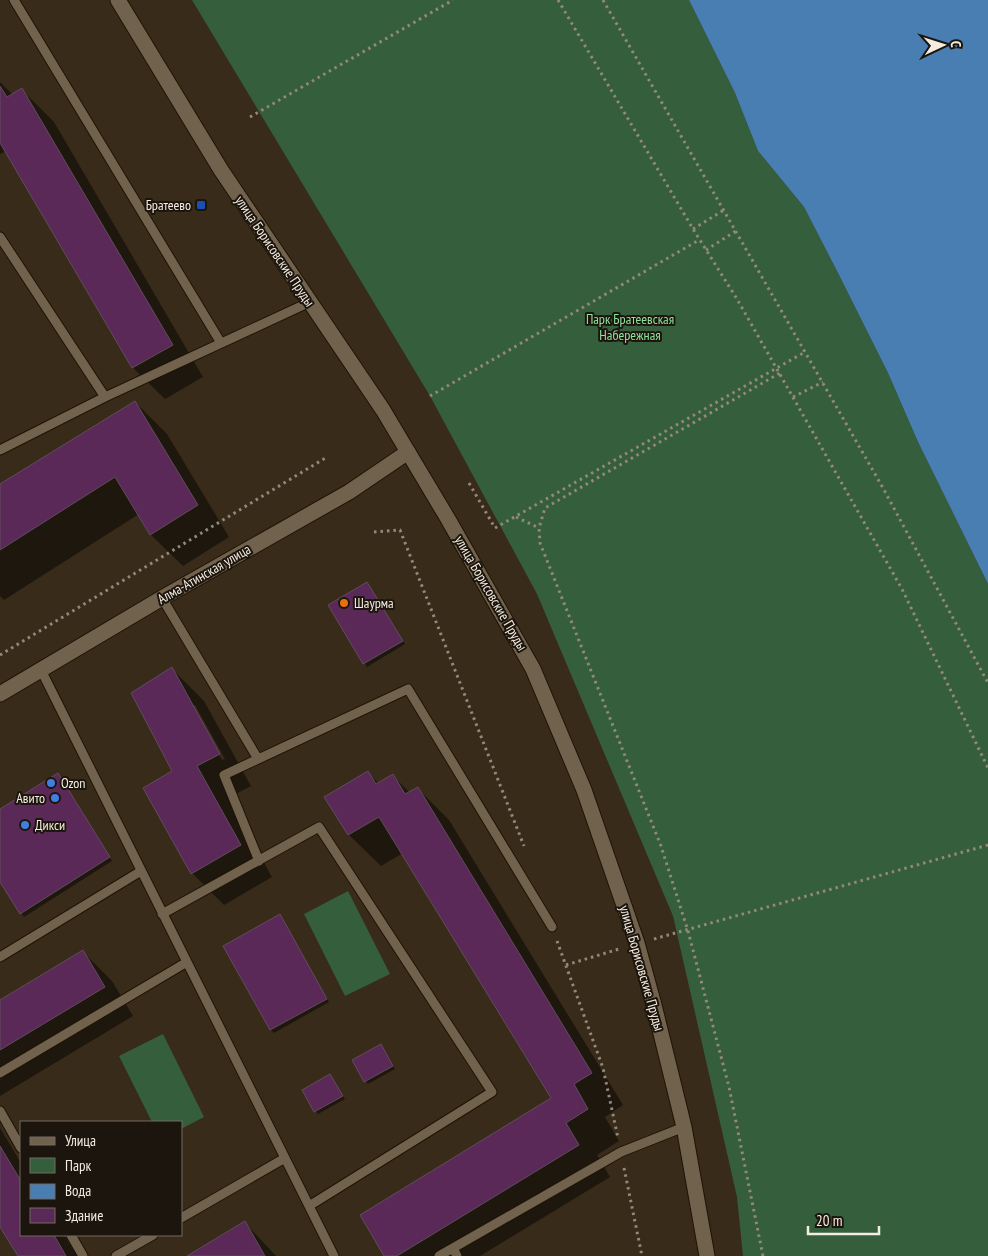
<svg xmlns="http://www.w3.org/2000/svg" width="988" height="1256" font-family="'PT Sans Narrow',sans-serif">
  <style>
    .green { fill: #345e3c }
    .water { fill: #487eb2 }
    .shadow { fill: #0007; fill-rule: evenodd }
    .building { fill: #5b2957; stroke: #5f4d5d }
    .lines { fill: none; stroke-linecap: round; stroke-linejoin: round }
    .service-casing { stroke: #1f1303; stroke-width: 11 }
    .minor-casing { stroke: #1f1303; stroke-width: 17 }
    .tertiary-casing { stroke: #1f1303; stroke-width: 17 }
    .path { stroke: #94887a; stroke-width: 3; stroke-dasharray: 2.5 4; stroke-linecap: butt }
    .service { stroke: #71624e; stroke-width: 9 }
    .minor { stroke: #71624e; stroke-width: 15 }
    .tertiary { stroke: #71624e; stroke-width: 15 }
    .transit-dot { fill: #1a4fb4; stroke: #1b150d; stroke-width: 2 }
    .food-dot { fill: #e8710a; stroke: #1b150d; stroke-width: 2 }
    .shop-dot { fill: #3f7fe0; stroke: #1b150d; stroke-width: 2 }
    .labels { text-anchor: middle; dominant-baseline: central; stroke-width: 4; stroke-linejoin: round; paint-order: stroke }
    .poi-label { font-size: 14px; fill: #f5ece1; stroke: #1b150d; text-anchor: start }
    .street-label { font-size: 14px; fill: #f5ece1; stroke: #1b150d }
    .park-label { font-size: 14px; fill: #8ce39c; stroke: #1b150d }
  </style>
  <rect width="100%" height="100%" fill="#392b19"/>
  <path class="green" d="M192,0H689L735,93L758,151L804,207L839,275L888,373L918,442L988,584V1256H743L737,1197L673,916L537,594L430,396Z
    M348,891L390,974L345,996L304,914Z
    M163,1034L204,1117L181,1129V1122H152L119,1056Z"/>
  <path class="water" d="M689,0H988V584L918,442L888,373L839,275L804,207L758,151L735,93Z"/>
  <path class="shadow" d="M0,82L13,95L22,90L54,122L203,377L165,399L133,368L6,151L0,154Z
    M135,402L167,434L229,537L183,566L151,535L139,514L4,600L0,596V485Z
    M367,583L405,644L367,667L330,606Z
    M172,669L204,701L251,786L228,798L272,877L224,905L192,873L173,772ZM192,705H195L225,759L222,760Z
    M367,772L379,784L392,775L410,793L417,788L449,820L623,1105L605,1117L619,1141L597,1155L610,1177L480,1256H386L553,1098L403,853L381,866L349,835L326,797Z
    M60,777L112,861L24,917L0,879V810Z
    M280,916L329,1002L274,1033L271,1030Z
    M83,952L112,981L133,1016L0,1096V1002Z
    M384,1049L395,1069L368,1084L354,1061Z
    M330,1076L345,1099L318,1114L303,1091Z
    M0,1128L21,1163V1235H64L77,1256H19L0,1224Z
    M245,1223L276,1256H190Z"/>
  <path class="building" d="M0,86L7,97L22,88L173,345L132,368L0,143Z
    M135,401L198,505L150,535L115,477L0,550V484Z
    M367,582L403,641L363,664L328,605Z
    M172,667L220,754L197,766L241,845L191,874L143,788L172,771L131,693Z
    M368,771L376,784L393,774L405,794L418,787L592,1073L574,1084L588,1109L566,1123L579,1145L397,1256H384L360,1215L551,1098L379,817L348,835L324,797Z
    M58,773L110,857L20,914L0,882V809Z
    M280,914L327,999L270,1030L223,946Z
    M83,950L105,987L0,1050V1000Z
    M381,1044L393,1066L364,1082L352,1060Z
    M330,1074L343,1096L314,1112L302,1090Z
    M0,1146L21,1181V1235H54L66,1256H18L0,1227Z
    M245,1221L265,1256H187Z"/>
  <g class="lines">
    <defs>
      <path id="service" d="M14,0L221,343
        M0,237L105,397
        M0,450L105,397L310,302
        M162,598L258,759
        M41,670L334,1256
        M259,861L224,775L408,689L552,927
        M162,914L319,827L492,1092L309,1206
        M0,957L141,871
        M0,1073L187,962
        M0,1111L21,1148
        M181,1218L285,1158
        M71,1235L83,1256
        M453,1248L621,1152L684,1127
        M116,1256L153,1235
        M439,1256L453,1248L457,1256"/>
      <path id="minor" d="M408,452L448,519L533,669L584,790L637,943L654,1005L684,1127L707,1256"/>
      <path id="tertiary" d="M0,694L162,598L349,492L408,452L383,410L221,170L118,0"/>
    </defs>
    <use href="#service" class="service-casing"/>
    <use href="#minor" class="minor-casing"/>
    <use href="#tertiary" class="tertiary-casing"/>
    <path class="path" d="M558,0L693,229L737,299L902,589L988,768
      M603,0L883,488L988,683
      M250,117L453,0
      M693,229L724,210
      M706,250L736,231
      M430,396L699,240
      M793,397L823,382
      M469,483L495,528L805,352
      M516,517L539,528
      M374,532L400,530L524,846
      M0,655L327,457
      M654,939L988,845
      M557,941L603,1068L618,1138
      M566,965L619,949
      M624,1168L642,1256
      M763,1256L729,1087L688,931L661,846L540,543L539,528L545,508L780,373"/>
    <use href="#service" class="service"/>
    <use href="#minor" class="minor"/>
    <use href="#tertiary" class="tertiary"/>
  </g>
  <rect class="transit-dot" x="196" y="200" width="10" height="10" rx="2.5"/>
  <circle class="food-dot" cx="344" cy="603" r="5"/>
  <g class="shop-dot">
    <circle cx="51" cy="783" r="5"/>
    <circle cx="55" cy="798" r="5"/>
    <circle cx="25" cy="825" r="5"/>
  </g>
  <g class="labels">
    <g class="poi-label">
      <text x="191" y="205" text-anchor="end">Братеево</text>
      <text x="354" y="603">Шаурма</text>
      <text x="61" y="783">Ozon</text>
      <text x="45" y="798" text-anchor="end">Авито</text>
      <text x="35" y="825">Дикси</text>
    </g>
    <g class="street-label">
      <text transform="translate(275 251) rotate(56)">улица Борисовские Пруды</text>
      <text transform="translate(204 574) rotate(-30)">Алма-Атинская улица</text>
      <text transform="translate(491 593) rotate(60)">улица Борисовские Пруды</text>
      <text transform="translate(642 968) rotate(74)">улица Борисовские Пруды</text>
    </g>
    <g class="park-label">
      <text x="630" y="319">Парк Братеевская<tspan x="630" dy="16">Набережная</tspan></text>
    </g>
  </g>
  <rect x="20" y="1121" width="162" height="115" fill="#1b150d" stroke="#726b62"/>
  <rect x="30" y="1137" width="25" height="8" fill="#71624e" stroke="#726b62"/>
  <text x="65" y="1146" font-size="15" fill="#f5ece1">Улица</text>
  <rect x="30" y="1158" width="25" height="15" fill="#345e3c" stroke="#726b62"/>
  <text x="65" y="1171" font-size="15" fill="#f5ece1">Парк</text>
  <rect x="30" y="1184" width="25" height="15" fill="#487eb2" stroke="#726b62"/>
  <text x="65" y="1196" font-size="15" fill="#f5ece1">Вода</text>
  <rect x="30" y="1208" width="25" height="15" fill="#5b2957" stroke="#726b62"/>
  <text x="65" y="1221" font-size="15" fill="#f5ece1">Здание</text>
  <g transform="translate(943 45) rotate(86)" stroke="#1b150d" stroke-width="4" paint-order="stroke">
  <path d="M0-4L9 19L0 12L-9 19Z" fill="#f5ece1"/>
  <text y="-8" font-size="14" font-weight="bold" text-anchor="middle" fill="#f5ece1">С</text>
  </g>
  <path d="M808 1226v8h71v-8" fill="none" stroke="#f5ece1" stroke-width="2.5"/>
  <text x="816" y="1226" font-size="15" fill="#f5ece1" stroke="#1b150d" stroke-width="4" paint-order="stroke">20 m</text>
</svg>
